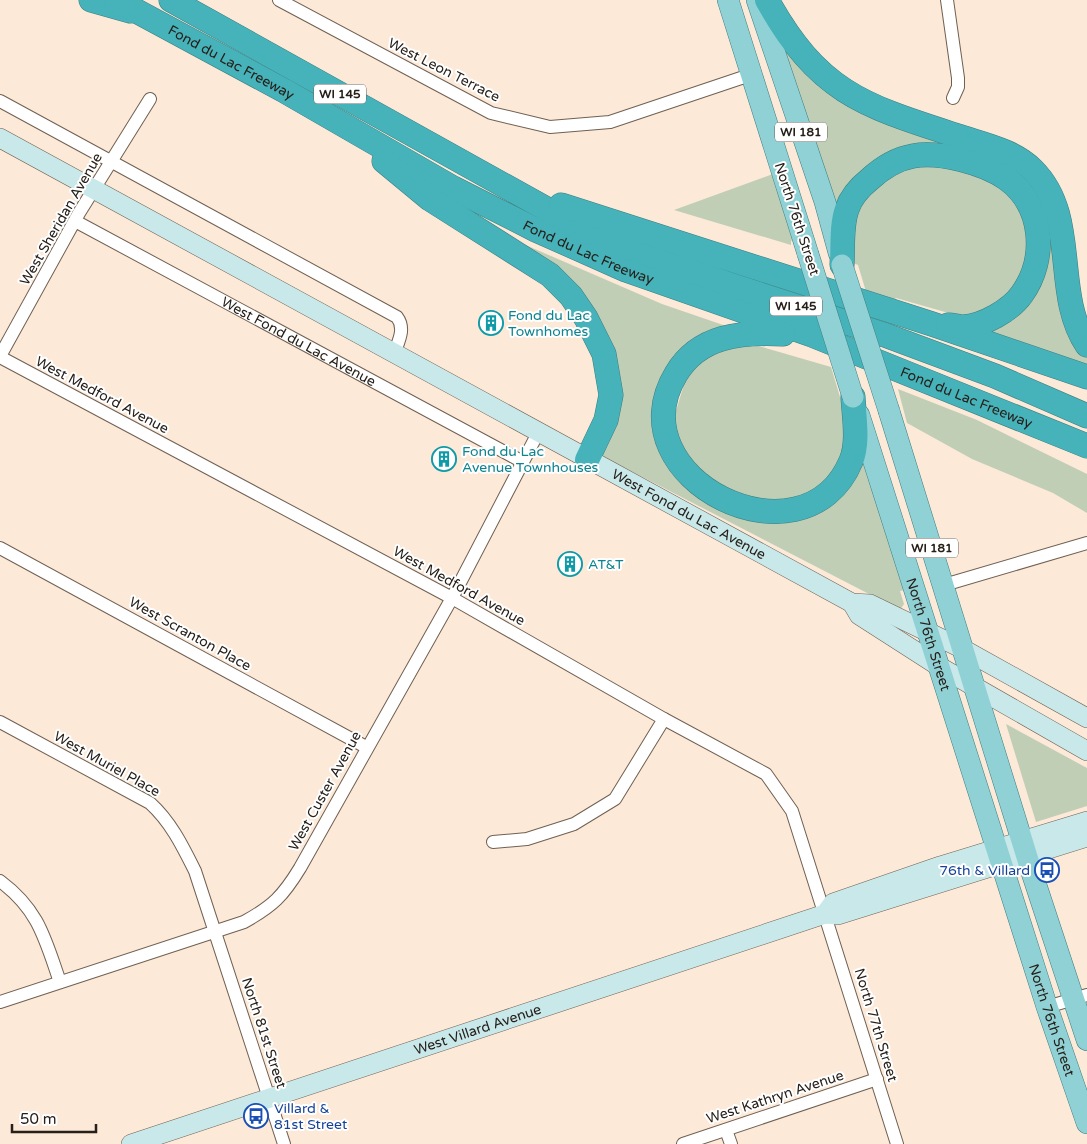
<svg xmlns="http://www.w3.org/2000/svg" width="1087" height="1144" font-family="'Varela Round',sans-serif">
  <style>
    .green { fill: #c1ceb6 }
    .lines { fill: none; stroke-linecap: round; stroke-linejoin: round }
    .street-casing { stroke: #706052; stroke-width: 14 }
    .secondary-casing { stroke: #706052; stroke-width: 20 }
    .primary-casing { stroke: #3b7f81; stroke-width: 22 }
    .highway-casing { stroke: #3b7f81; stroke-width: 25 }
    .street { stroke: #fff; stroke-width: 12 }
    .secondary { stroke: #c8e8ea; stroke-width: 19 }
    .primary { stroke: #90d1d5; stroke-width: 21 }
    .highway { stroke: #46b2b9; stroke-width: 24 }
    .primary-bridge-casing { stroke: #3b7f81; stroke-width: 22; stroke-linecap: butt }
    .primary-bridge { stroke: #90d1d5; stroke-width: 21 }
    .labels { text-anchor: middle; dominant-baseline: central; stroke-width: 4; stroke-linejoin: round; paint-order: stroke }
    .shield { fill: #fff; stroke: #68635f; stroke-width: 1 }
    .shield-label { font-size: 12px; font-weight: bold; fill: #27201a }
    .street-label { font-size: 14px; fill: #27201a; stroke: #fff }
    .culture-label { font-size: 14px; fill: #0d838f; stroke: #fff; text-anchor: start }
    .transit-label { font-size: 14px; fill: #164399; stroke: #fff; text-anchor: end }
  </style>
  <rect width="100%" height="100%" fill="#fce9d8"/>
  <path class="green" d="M774,21L817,77L1008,158L1045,198L1077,341L1087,357V375L964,333L1023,299L1034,204L936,149L837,211Z
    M947,162L1009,188L1033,237L1014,294L978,316L952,314L896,298L892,302L867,295L858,265L853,263L851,218L887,168Z
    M773,174L794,239L791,241V245L674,210Z
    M514,240L662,304L729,327L659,397L686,478L788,515L861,454L905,590L900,591L904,604L900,610L600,455L609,353Z
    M755,345L831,367L840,397L846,404L847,448L830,481L801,500L763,504L710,482L670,431L691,361L703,351Z
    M898,389L977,420L1087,474V513L1053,493L972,459L907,423Z
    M1006,724L1087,768V806L1036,822Z"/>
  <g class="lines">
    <defs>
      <g id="street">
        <path d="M279,0L491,113L550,127L610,122L750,75"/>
        <path d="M947,0L958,78V87L953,98"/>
        <path d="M0,101L397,317C406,329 398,342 394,354"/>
        <path id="s1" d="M75,221L523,462"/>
        <path d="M0,356L79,213L150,99"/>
        <path d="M0,357L452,598L664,719L766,774L792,811L897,1144"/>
        <path d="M0,548L366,747"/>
        <path d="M944,585L1087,543"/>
        <path d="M0,722L150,803C171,822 183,847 195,871L284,1144"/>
        <path d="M493,842L527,839L574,824L615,799L664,719"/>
        <path d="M0,881C39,910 45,939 60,982"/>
        <path d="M0,1002L244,922C273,906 283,896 300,868L452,598L538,433"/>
        <path d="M1047,1007L1087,995"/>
        <path d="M726,1130L731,1144"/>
        <path d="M683,1144L877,1079"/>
      </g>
      <g id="secondary">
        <path id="s2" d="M0,138L852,603L870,604L963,649L1087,718"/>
        <path d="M852,603L859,615L940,667L1087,751"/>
        <path d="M825,914L833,903L940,866L1087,821"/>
        <path id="s3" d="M131,1144L825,914L838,915L1087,837"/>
      </g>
      <g id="primary">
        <path d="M728,0L808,254"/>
        <path d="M757,0L825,202L839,253"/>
        <path d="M889,411L1032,873L1087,1040"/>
        <path id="s4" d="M859,415L1047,1007L1087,1123"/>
      </g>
      <g id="highway">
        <path d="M91,0L130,11"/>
        <path id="s5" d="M116,0L283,90L453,188L536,230L626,270L812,335L1087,446"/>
        <path d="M171,0L586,231L728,284L885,335L995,376L1087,416"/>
        <path d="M767,0C819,94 865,106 961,137C986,145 1014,151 1033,170C1080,217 1052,293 1087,345"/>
        <path d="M384,161L430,199L550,275L571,296L586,318L604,354L611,395L606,420L587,460"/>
        <path d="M561,205L932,324L1087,377"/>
        <path d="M842,265C843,248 841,225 847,209C851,197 860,187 870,179C882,168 896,159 913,156C939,151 985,163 1007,179C1044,206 1047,259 1022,294C1011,310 983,326 963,327C959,327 953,325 948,325"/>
        <path d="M783,334C741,332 699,335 676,374C613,478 804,573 851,461C859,443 854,416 853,397"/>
      </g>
    </defs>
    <use href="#street" class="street-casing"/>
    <use href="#secondary" class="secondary-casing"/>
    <use href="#primary" class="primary-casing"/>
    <use href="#highway" class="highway-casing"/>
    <use href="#street" class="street"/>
    <use href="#secondary" class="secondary"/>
    <use href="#primary" class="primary"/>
    <use href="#highway" class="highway"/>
    <defs>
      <path id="primary-bridge" d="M808,254L853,397
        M842,265L889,411"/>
    </defs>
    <use href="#primary-bridge" class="primary-bridge-casing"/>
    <use href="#primary-bridge" class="primary-bridge"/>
  </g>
  <defs>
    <symbol id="building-ring" viewBox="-11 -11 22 22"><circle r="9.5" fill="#fff" stroke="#0f9aa8" stroke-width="1.5"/><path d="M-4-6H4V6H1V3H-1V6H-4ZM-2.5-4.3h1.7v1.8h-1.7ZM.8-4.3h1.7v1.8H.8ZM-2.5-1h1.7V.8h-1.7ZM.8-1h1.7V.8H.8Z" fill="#0f9aa8"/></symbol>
    <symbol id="bus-ring" viewBox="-11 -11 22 22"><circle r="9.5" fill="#fff" stroke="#1a4fb4" stroke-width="1.5"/><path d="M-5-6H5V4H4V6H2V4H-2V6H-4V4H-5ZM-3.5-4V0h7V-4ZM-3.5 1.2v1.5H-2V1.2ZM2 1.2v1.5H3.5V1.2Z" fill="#1a4fb4"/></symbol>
  </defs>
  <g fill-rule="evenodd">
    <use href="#building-ring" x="477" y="309" width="28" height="28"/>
    <use href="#building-ring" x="430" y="445" width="28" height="28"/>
    <use href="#building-ring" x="556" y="550" width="28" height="28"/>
    <use href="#bus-ring" x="1033" y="856" width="28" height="28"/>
    <use href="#bus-ring" x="242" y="1102" width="28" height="28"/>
  </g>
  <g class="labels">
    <g class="shield">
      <rect x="314" y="84.5" width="52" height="19" rx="4"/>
      <rect x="775" y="122.5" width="52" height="19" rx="4"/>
      <rect x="770" y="296.5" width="52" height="19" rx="4"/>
      <rect x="906" y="538.5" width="52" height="19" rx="4"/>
    </g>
    <g class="shield-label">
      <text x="340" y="94">WI 145</text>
      <text x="801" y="132">WI 181</text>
      <text x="796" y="306">WI 145</text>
      <text x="932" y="548">WI 181</text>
    </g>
    <g class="street-label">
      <text stroke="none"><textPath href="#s5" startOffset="131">Fond du Lac Freeway</textPath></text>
      <text transform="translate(444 70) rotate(27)">West Leon Terrace</text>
      <text transform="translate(61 219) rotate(-60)">West Sheridan Avenue</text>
      <text transform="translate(797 219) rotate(72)">North 76th Street</text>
      <text stroke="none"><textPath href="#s5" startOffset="536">Fond du Lac Freeway</textPath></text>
      <text stroke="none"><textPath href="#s1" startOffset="254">West Fond du Lac Avenue</textPath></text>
      <text transform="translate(102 395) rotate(28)">West Medford Avenue</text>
      <text stroke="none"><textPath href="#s5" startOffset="941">Fond du Lac Freeway</textPath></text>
      <text stroke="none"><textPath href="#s2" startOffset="785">West Fond du Lac Avenue</textPath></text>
      <text transform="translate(459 586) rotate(29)">West Medford Avenue</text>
      <text stroke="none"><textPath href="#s4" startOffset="230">North 76th Street</textPath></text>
      <text transform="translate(190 634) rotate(29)">West Scranton Place</text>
      <text transform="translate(107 764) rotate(29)">West Muriel Place</text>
      <text transform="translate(325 791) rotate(-61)">West Custer Avenue</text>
      <text stroke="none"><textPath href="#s4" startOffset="635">North 76th Street</textPath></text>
      <text transform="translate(876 1025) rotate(73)">North 77th Street</text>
      <text stroke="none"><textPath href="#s3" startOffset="365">West Villard Avenue</textPath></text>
      <text transform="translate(264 1033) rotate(72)">North 81st Street</text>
      <text transform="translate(775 1097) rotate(-18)">West Kathryn Avenue</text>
    </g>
    <g class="culture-label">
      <text x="508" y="315">Fond du Lac<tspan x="508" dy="16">Townhomes</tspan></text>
      <text x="462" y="451">Fond du Lac<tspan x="462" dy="16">Avenue Townhouses</tspan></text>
      <text x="588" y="564">AT&amp;T</text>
    </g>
    <g class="transit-label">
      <text x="1030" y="870">76th &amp; Villard</text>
      <text x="274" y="1108" text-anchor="start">Villard &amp;<tspan x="274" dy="16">81st Street</tspan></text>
    </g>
  </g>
  <path d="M12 1124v8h84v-8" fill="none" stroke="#27201a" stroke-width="2.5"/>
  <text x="20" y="1124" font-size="15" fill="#27201a" stroke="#ffffff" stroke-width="4" paint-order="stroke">50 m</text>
</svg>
